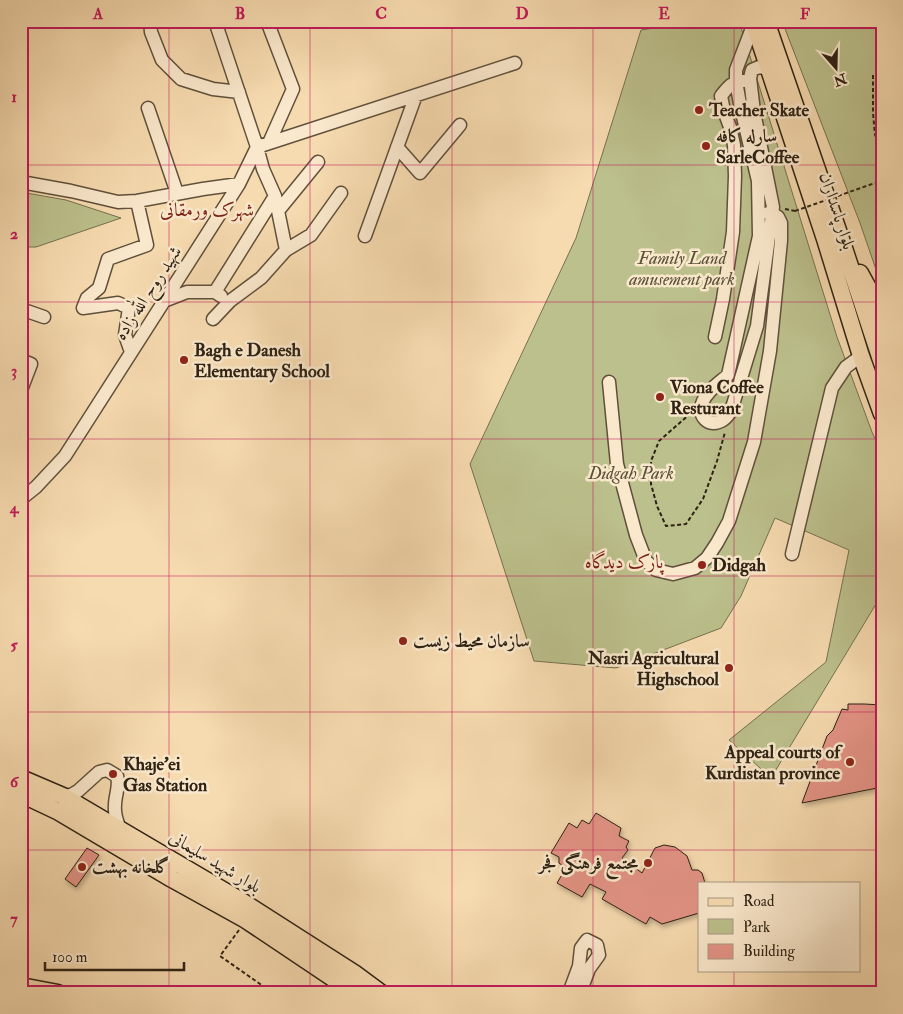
<svg xmlns="http://www.w3.org/2000/svg" width="903" height="1014" font-family="'IM FELL Double Pica',Amiri,serif">
  <style>
    .green { fill: #bcc08c; stroke: #757150 }
    .building { fill: #e39385; stroke: #2e2214; filter: url(#shadow) }
    .lines { fill: none; stroke-linecap: round; stroke-linejoin: round }
    .minor-casing { stroke: #60503b; stroke-width: 15 }
    .major-casing { stroke: #2e2214; stroke-width: 19 }
    .path { stroke: #2e2214; stroke-width: 2; stroke-dasharray: 4 2.5; stroke-linecap: butt }
    .minor { stroke: #fae8cc; stroke-width: 12 }
    .major { stroke: #f7dbb0; stroke-width: 16 }
    .path-bridge { stroke: #2e2214; stroke-width: 2; stroke-dasharray: 4 2.5; stroke-linecap: butt }
    .grid { fill: none; stroke: #c2185b; stroke-width: 1; stroke-opacity: 0.55 }
    .poi-dot { fill: #8f2418; stroke: #fae8cc; stroke-width: 2 }
    .labels { text-anchor: middle; dominant-baseline: central; stroke-width: 5; stroke-linejoin: round; paint-order: stroke }
    .poi-label { font-size: 18px; font-weight: bold; fill: #2e2214; stroke: #fae8cc; text-anchor: start }
    .street-label { font-size: 18px; fill: #2e2214; stroke: #fae8cc }
    .park-label { font-size: 18px; font-style: italic; fill: #595138; stroke: #fae8cc }
    .neighbourhood-label { font-size: 19px; fill: #7a1f14; stroke: #fae8cc }
    .neatline { fill: none; stroke: #c2185b; stroke-width: 2 }
    .grid-label { font-size: 16px; text-anchor: middle; font-weight: bold; fill: #c2185b }
  </style>
  <defs>
    <filter id="shadow"><feDropShadow dx="1.5" dy="3" stdDeviation="2.5" flood-color="#0004"/></filter>
  </defs>
  <rect width="100%" height="100%" fill="#f7dbb0"/>
  <filter id="stains"><feTurbulence type="fractalNoise" baseFrequency=".004" numOctaves="4"/><feColorMatrix values="0 0 0 0 .2 0 0 0 0 .09 0 0 0 0 .02 0 0 0 .5 -.17"/></filter>
  <radialGradient id="worn" r=".72"><stop offset=".6" stop-color="#630" stop-opacity="0"/><stop offset="1" stop-color="#630" stop-opacity=".3"/></radialGradient>
  <path class="green" d="M703,21H739L837,337L872,432L882,454V594L771,778L729,740L826,662L849,550L775,518L741,596L721,628L616,668L534,661L470,464L576,238L641,30Z
    M782,21H875L882,34V287L860,223Z
    M21,192L66,200L121,218L36,247H21Z"/>
  <path class="building" d="M848,704H864L882,705V787L802,803L827,736L833,730L842,709L848,710Z
    M596,813L621,828L619,836L629,841L626,847L628,850L622,858L642,873L655,848L664,845L675,847L687,856L692,870H698L702,873L705,883H699V913L662,924L650,917L646,924L602,899L606,892L590,884L582,897L557,883L566,868L559,863V857L551,853L569,823L577,828L582,820L589,824Z
    M87,848L99,855L76,887L65,879Z"/>
  <g class="lines">
    <defs>
      <path id="minor" d="M150,21L151,32L162,60L181,79L213,89L239,92
        M215,21L257,147L263,169L275,196L286,250
        M267,21L293,89L269,143
        M754,23L736,70V81L740,104L758,181L759,236L728,375C719,383 708,390 703,401C696,416 709,429 723,420C726,418 729,414 731,411L757,326L773,207L754,112L750,78L752,70L759,67L769,69
        M148,108L177,193
        M397,147L420,173L460,125
        M21,182L71,191L118,202L137,201L203,189L239,184
        M278,211L318,162
        M365,236L416,95
        M215,292L275,196
        M164,301L187,292H215L221,296
        M21,309L44,317
        M213,319L230,301L261,278L286,250L311,235L341,193
        M715,337L723,299L733,232L735,176L734,145L730,127L724,111L721,96C728,87 731,82 743,81
        M131,352L125,335L129,308L118,303L83,308L87,298L99,288L108,259L147,245L137,201
        M21,360L31,364L21,390
        M609,382L617,464L636,535L646,561L656,570L673,574L695,568L707,558L717,543L729,521L754,442L770,351L781,241V223L778,217L772,213H768
        M21,499L36,487L65,456L239,184L257,147L515,63
        M792,554L832,388L846,367L861,356
        M63,796L71,795L78,791L99,772L107,770L117,776C120,786 115,795 115,805C114,814 117,822 120,829
        M569,993L579,966L581,948L587,940L597,945L599,955L589,969L580,993"/>
      <path id="major" d="M753,21L825,239L861,356L882,414
        M766,21L840,236L882,363
        M860,273L877,304L882,318
        M21,778L63,796L243,902L354,973L381,993
        M21,794L59,812L172,879L246,920L355,993
        M21,986L58,993"/>
    </defs>
    <use href="#minor" class="minor-casing"/>
    <use href="#major" class="major-casing"/>
    <path class="path" d="M873,75V113L875,135L882,148
      M875,183L882,181
      M785,209L795,211
      M691,413L659,441L651,461V484L657,506L666,526L686,524L703,499L717,461L725,432
      M239,930L220,956L273,993"/>
    <use href="#minor" class="minor"/>
    <use href="#major" class="major"/>
    <path class="path-bridge" d="M795,211L875,183"/>
  </g>
  <path class="grid" d="M169,21V993M310,21V993M452,21V993M593,21V993M734,21V883M21,165H882M21,302H882M21,439H882M21,576H882M21,712H882M21,850H882M734,970V993"/>
  <g class="poi-dot">
    <circle cx="699" cy="110" r="5"/>
    <circle cx="706" cy="146" r="5"/>
    <circle cx="184" cy="360" r="5"/>
    <circle cx="660" cy="397" r="5"/>
    <circle cx="702" cy="565" r="5"/>
    <circle cx="403" cy="641" r="5"/>
    <circle cx="729" cy="668" r="5"/>
    <circle cx="850" cy="762" r="5"/>
    <circle cx="113" cy="774" r="5"/>
    <circle cx="648" cy="863" r="5"/>
    <circle cx="82" cy="867" r="5"/>
  </g>
  <g class="labels">
    <g class="poi-label">
      <text x="709" y="110">Teacher Skate</text>
      <text x="716" y="136">سارله کافه<tspan x="716" dy="21">SarleCoffee</tspan></text>
      <text x="194" y="350">Bagh e Danesh<tspan x="194" dy="21">Elementary School</tspan></text>
      <text x="670" y="387">Viona Coffee<tspan x="670" dy="21">Resturant</tspan></text>
      <text x="712" y="565">Didgah</text>
      <text x="413" y="641">سازمان محیط زیست</text>
      <text x="719" y="658" text-anchor="end">Nasri Agricultural<tspan x="719" dy="21">Highschool</tspan></text>
      <text x="840" y="752" text-anchor="end">Appeal courts of<tspan x="840" dy="21">Kurdistan province</tspan></text>
      <text x="123" y="764">Khaje'ei<tspan x="123" dy="21">Gas Station</tspan></text>
      <text x="638" y="863" text-anchor="end">مجتمع فرهنگی فجر</text>
      <text x="92" y="867">گلخانه بهشت</text>
    </g>
    <g class="street-label">
      <text transform="translate(837 211) rotate(72)">بلوار پاسداران</text>
      <text transform="translate(148 293) rotate(-57)">شهید روح الله زاده</text>
      <text transform="translate(215 862) rotate(31)">بلوار شهید سلیمانی</text>
    </g>
    <g class="park-label">
      <text x="682" y="258">Family Land<tspan x="682" dy="21">amusement park</tspan></text>
      <text x="631" y="473">Didgah Park</text>
    </g>
    <g class="neighbourhood-label">
      <text x="207" y="210">شهرک ورمقانی</text>
      <text x="624" y="562">پارک دیدگاه</text>
    </g>
  </g>
  <rect width="903" height="1014" fill="none" stroke="#f7dbb0" stroke-width="55"/>
  <rect x="698" y="882" width="162" height="90" fill="#fae8cc" stroke="#a89982"/>
  <rect x="708" y="898" width="25" height="8" fill="#f7dbb0" stroke="#a89982"/>
  <text x="743" y="906" font-size="15" fill="#2e2214">Road</text>
  <rect x="708" y="919" width="25" height="15" fill="#bcc08c" stroke="#a89982"/>
  <text x="743" y="932" font-size="15" fill="#2e2214">Park</text>
  <rect x="708" y="944" width="25" height="15" fill="#e39385" stroke="#a89982"/>
  <text x="743" y="956" font-size="15" fill="#2e2214">Building</text>
  <g transform="translate(836 68) rotate(160)" stroke="#fae8cc" stroke-width="4" paint-order="stroke">
  <path d="M0-4L9 19L0 12L-9 19Z" fill="#2e2214"/>
  <text y="-8" font-size="14" font-weight="bold" text-anchor="middle" fill="#2e2214">N</text>
  </g>
  <path d="M45 962v8h139v-8" fill="none" stroke="#2e2214" stroke-width="2.5"/>
  <text x="52" y="962" font-size="15" fill="#2e2214" stroke="#fae8cc" stroke-width="4" paint-order="stroke">100 m</text>
  <rect x="28" y="28" width="848" height="958" class="neatline"/>
  <g class="grid-label">
    <text x="98" y="19">A</text>
    <text x="240" y="19">B</text>
    <text x="381" y="19">C</text>
    <text x="522" y="19">D</text>
    <text x="664" y="19">E</text>
    <text x="805" y="19">F</text>
    <text x="14" y="102">1</text>
    <text x="14" y="239">2</text>
    <text x="14" y="376">3</text>
    <text x="14" y="513">4</text>
    <text x="14" y="650">5</text>
    <text x="14" y="787">6</text>
    <text x="14" y="924">7</text>
  </g>
  <rect width="100%" height="100%" filter="url(#stains)"/>
  <rect width="100%" height="100%" fill="url(#worn)"/>
</svg>
